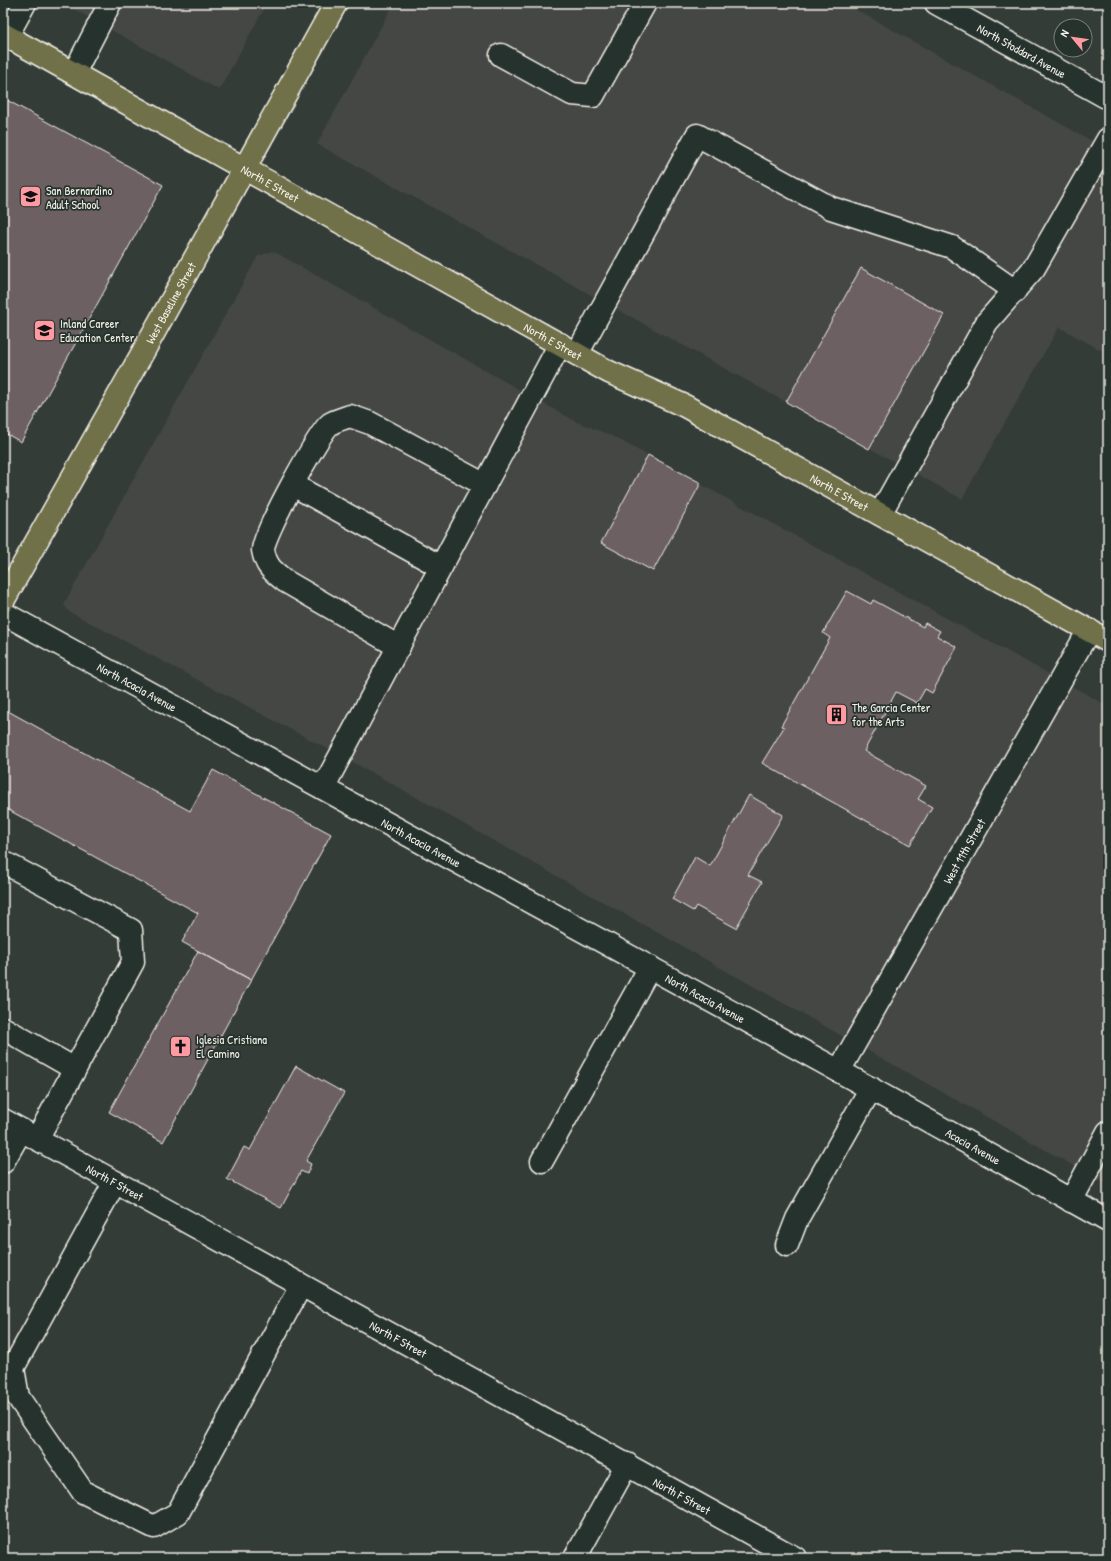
<svg xmlns="http://www.w3.org/2000/svg" width="1111" height="1561" font-family="'Patrick Hand',sans-serif">
  <style>
    .built { fill: #454745 }
    .building { fill: #6c6063; stroke: #f4f1e8 }
    .lines { fill: none; stroke-linecap: round; stroke-linejoin: round }
    .minor-casing { stroke: #f4f1e8; stroke-width: 25 }
    .major-casing { stroke: #f4f1e8; stroke-width: 25 }
    .minor { stroke: #26332d; stroke-width: 22 }
    .major { stroke: #70704a; stroke-width: 22 }
    .labels { text-anchor: middle; dominant-baseline: central; stroke-width: 3.5; stroke-linejoin: round; paint-order: stroke }
    .street-label { font-size: 12px; fill: #f4f1e8; stroke: #26332d }
    .poi-label { font-size: 12px; fill: #f4f1e8; stroke: #26332d; text-anchor: start }
  </style>
  <rect width="100%" height="100%" fill="#343c38"/>
  <filter id="ink" filterUnits="userSpaceOnUse"><feTurbulence type="fractalNoise" baseFrequency=".025" numOctaves="2"/><feDisplacementMap in="SourceGraphic" scale="8" xChannelSelector="R" yChannelSelector="G"/><feConvolveMatrix kernelMatrix="1 2 1 2 8 2 1 2 1" color-interpolation-filters="sRGB"/></filter>
  <g filter="url(#ink)">
    <path class="built" d="M63,3H267L219,90Z
      M394,3H844L1108,150V354L1059,327L962,499L317,144Z
      M273,251L575,421L612,436L1108,706V1185L371,772L68,611L64,604L258,256Z"/>
    <path class="building" d="M3,98L163,185L21,442L3,432Z
      M861,268L944,315L869,449L786,402Z
      M648,455L701,483L653,571L601,543Z
      M847,591L871,604L873,600L923,627L925,623L940,631L937,636L957,647L932,693L925,689L917,703L896,692L864,751L926,786L918,799L932,807L910,845L762,763L784,727L781,726L830,638L823,633Z
      M6,710L190,811L213,770L331,834L251,980L182,942L198,913L3,807V716Z
      M749,795L783,815L748,875L762,882L736,928L696,906L693,911L672,899L695,857L710,866Z
      M198,951L251,980L163,1142L109,1112Z
      M296,1066L344,1093L306,1161L311,1164L307,1174L301,1171L281,1208L227,1179L244,1147L250,1150Z"/>
    <g class="lines">
      <defs>
        <g id="minor">
          <path id="s1" d="M936,3L1108,98"/>
          <path d="M7,36L25,3"/>
          <path d="M501,55L572,94L593,96L645,3"/>
          <path d="M74,73L110,3"/>
          <path d="M577,354L697,135L831,208L952,247L1015,291"/>
          <path d="M293,485L441,567"/>
          <path d="M880,514L987,322L1034,268L1108,139"/>
          <path id="s2" d="M3,613L839,1071L1108,1221"/>
          <path d="M399,647L285,581C273,571 266,567 263,550C261,538 319,432 330,424C336,420 345,418 350,416L370,423L485,485"/>
          <path d="M323,788L560,344"/>
          <path d="M3,862L131,930L133,962L37,1139"/>
          <path d="M3,1028L75,1069"/>
          <path id="s3" d="M839,1071L1089,630"/>
          <path id="s4" d="M3,1120L795,1558"/>
          <path d="M542,1161L650,967"/>
          <path d="M3,1162L21,1130"/>
          <path d="M115,1182L13,1368L18,1397L83,1492L154,1527L178,1513L301,1285"/>
          <path d="M1071,1201L1108,1132"/>
          <path d="M787,1245L797,1219L871,1088"/>
          <path d="M575,1558L627,1464"/>
        </g>
        <g id="major">
          <path id="s5" d="M3,34L609,372L685,406L1108,641"/>
          <path id="s6" d="M3,601L143,352L336,3"/>
        </g>
      </defs>
      <use href="#minor" class="minor-casing"/>
      <use href="#major" class="major-casing"/>
      <use href="#minor" class="minor"/>
      <use href="#major" class="major"/>
    </g>
  </g>
  <defs>
    <symbol id="school-square" viewBox="-11 -11 22 22"><rect x="-9" y="-9" width="18" height="18" rx="4" fill="#ff9aa2" stroke="#26332d"/><path d="M0-5L7-2L0 1L-7-2ZM-4 1L0 2.5L4 1V4Q0 6-4 4Z" fill="#111"/></symbol>
    <symbol id="building-square" viewBox="-11 -11 22 22"><rect x="-9" y="-9" width="18" height="18" rx="4" fill="#ff9aa2" stroke="#26332d"/><path d="M-4-6H4V6H1V3H-1V6H-4ZM-2.5-4.3h1.7v1.8h-1.7ZM.8-4.3h1.7v1.8H.8ZM-2.5-1h1.7V.8h-1.7ZM.8-1h1.7V.8H.8Z" fill="#111"/></symbol>
    <symbol id="church-square" viewBox="-11 -11 22 22"><rect x="-9" y="-9" width="18" height="18" rx="4" fill="#ff9aa2" stroke="#26332d"/><path d="M-1.2-6h2.4v3.5h3.3v2.4h-3.3V6h-2.4V-.1h-3.3v-2.4h3.3Z" fill="#111"/></symbol>
  </defs>
  <g fill-rule="evenodd">
    <use href="#school-square" x="18" y="184" width="25" height="25"/>
    <use href="#school-square" x="32" y="318" width="25" height="25"/>
    <use href="#building-square" x="824" y="702" width="25" height="25"/>
    <use href="#church-square" x="168" y="1034" width="25" height="25"/>
  </g>
  <g class="labels">
    <g class="street-label">
      <text stroke="none"><textPath href="#s1" startOffset="98">North Stoddard Avenue</textPath></text>
      <text stroke="none"><textPath href="#s5" startOffset="306">North E Street</textPath></text>
      <text stroke="none"><textPath href="#s6" startOffset="342">West Baseline Street</textPath></text>
      <text stroke="none"><textPath href="#s5" startOffset="630">North E Street</textPath></text>
      <text stroke="none"><textPath href="#s5" startOffset="954">North E Street</textPath></text>
      <text stroke="none"><textPath href="#s2" startOffset="153">North Acacia Avenue</textPath></text>
      <text stroke="none"><textPath href="#s2" startOffset="477">North Acacia Avenue</textPath></text>
      <text stroke="none"><textPath href="#s3" startOffset="253">West 11th Street</textPath></text>
      <text stroke="none"><textPath href="#s2" startOffset="801">North Acacia Avenue</textPath></text>
      <text stroke="none"><textPath href="#s2" startOffset="1107">Acacia Avenue</textPath></text>
      <text stroke="none"><textPath href="#s4" startOffset="128">North F Street</textPath></text>
      <text stroke="none"><textPath href="#s4" startOffset="452">North F Street</textPath></text>
      <text stroke="none"><textPath href="#s4" startOffset="776">North F Street</textPath></text>
    </g>
    <g class="poi-label">
      <text x="46" y="190">San Bernardino<tspan x="46" dy="14">Adult School</tspan></text>
      <text x="60" y="323">Inland Career<tspan x="60" dy="14">Education Center</tspan></text>
      <text x="852" y="707">The Garcia Center<tspan x="852" dy="14">for the Arts</tspan></text>
      <text x="196" y="1039">Iglesia Cristiana<tspan x="196" dy="14">El Camino</tspan></text>
    </g>
  </g>
  <rect width="1111" height="1561" fill="none" stroke="#26332d" stroke-width="16"/>
  <rect x="8" y="8" width="1095" height="1545" fill="none" stroke="#f4f1e8" stroke-width="1.5" filter="url(#ink)"/>
  <g transform="translate(1073 38) rotate(299)"><circle r="19" fill="#26332d" stroke="#787f78"/>
  <path d="M0-3L7 15L0 10L-7 15Z" fill="#ff9aa2"/>
  <text y="-6" font-size="11" font-weight="bold" text-anchor="middle" fill="#f4f1e8">N</text>
  </g>
</svg>
